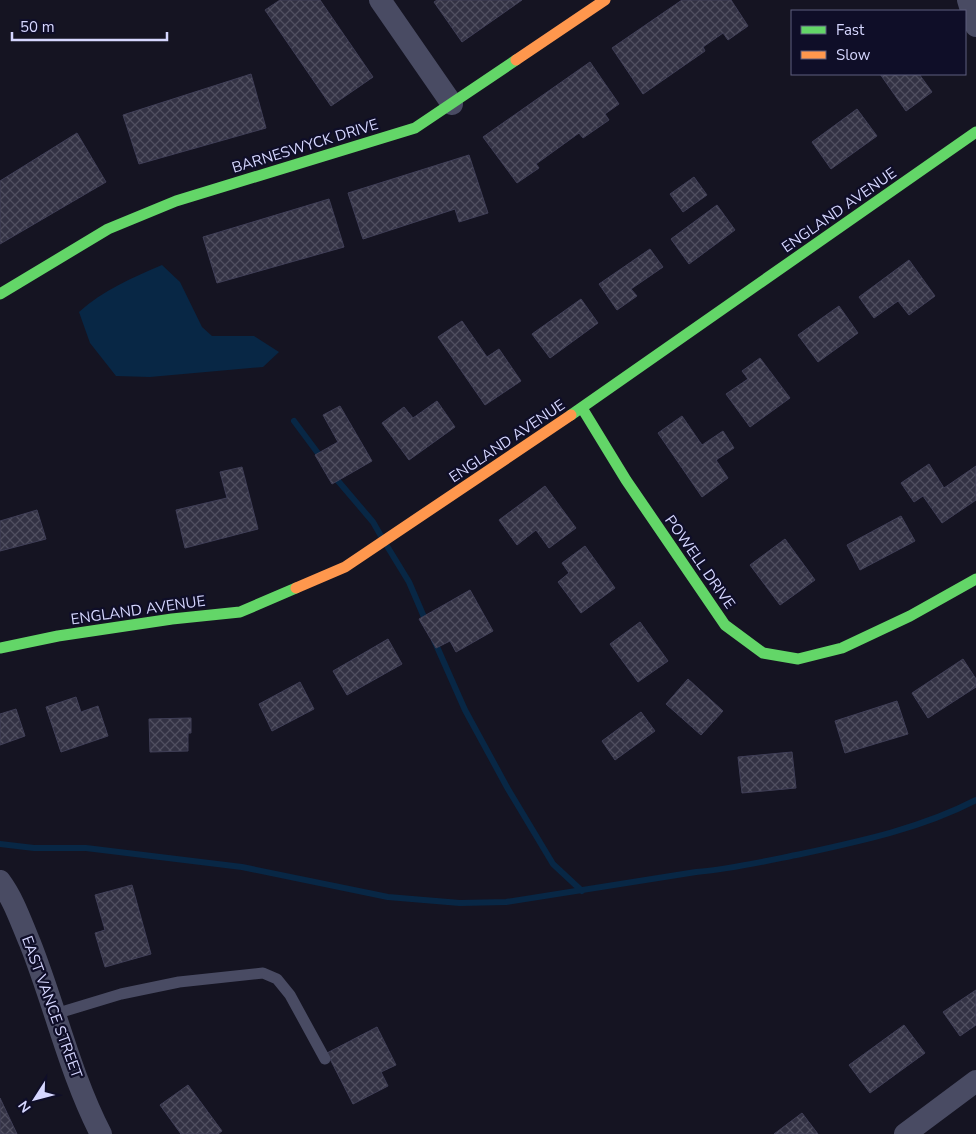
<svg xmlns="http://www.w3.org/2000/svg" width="976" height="1134" font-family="'Nunito Sans',sans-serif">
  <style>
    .water { fill: #082745 }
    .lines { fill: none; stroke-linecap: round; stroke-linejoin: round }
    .stream { stroke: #082745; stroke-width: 6 }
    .building { fill: url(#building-cross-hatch); stroke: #403f57 }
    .lane { stroke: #494b63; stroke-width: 11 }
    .street { stroke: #494b63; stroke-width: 22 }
    .fast { stroke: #63d668; stroke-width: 11 }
    .slow { stroke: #ff974d; stroke-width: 11 }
    .labels { text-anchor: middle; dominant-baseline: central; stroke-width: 4.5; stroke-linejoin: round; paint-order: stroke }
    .street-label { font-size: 15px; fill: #d6d7ff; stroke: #0f0e28 }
  </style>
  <defs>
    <pattern id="building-cross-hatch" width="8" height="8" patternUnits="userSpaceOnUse" patternTransform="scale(1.25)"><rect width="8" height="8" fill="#333244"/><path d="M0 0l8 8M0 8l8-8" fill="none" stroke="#504f60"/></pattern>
  </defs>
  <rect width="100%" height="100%" fill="#151422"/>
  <path class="water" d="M162,265L180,282L202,327L212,336H254L279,352L263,367L150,377L116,376L90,343L79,312C103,290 132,278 162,265Z"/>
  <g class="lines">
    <path class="stream" d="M294,421L323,460
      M333,475L373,522L381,536
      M387,546L409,582L427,624
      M434,640L465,710L508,789L553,864L582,891
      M0,844L34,848H86L242,867L388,897L460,903L506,902L696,872C732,869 766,861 801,854C861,841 922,828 976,800"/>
  </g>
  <path class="building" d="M280,0H320L373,77L331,106L265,10Z
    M437,0H522L462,42L434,2Z
    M682,0H731L748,26L728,40L723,33L703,47L705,51L643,94L612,48Z
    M590,62L619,104L605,114L609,120L583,138L579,133L536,164L539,168L517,183L483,137Z
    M251,74L266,128L139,164L123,115Z
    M880,74H919L932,92L906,111Z
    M857,109L877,136L831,169L812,142Z
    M77,133L106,182L0,244V181Z
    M469,155L488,213L459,222L455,209L363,239L348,193Z
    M694,177L707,195L683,212L670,194Z
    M329,199L344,247L217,283L203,237Z
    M717,205L735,230L689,264L671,239Z
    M650,249L663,267L631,289L637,296L617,310L599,284Z
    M909,260L935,296L909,315L898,301L874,318L859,297Z
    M581,299L598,323L550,358L532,334Z
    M839,306L858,333L818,362L798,335Z
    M462,321L487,357L499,349L521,381L485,405L438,337Z
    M760,358L790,398L750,427L726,394L748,379L742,371Z
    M437,401L455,427L409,460L382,423L404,407L413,418Z
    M340,406L372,461L332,484L315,455L338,442L323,415Z
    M682,416L702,445L723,431L734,448L716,460L728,478L702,497L658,433Z
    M929,464L944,488L976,466V500L942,523L923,496L914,502L901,483Z
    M242,467L258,529L185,548L176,510L227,498L220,472Z
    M545,486L576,528L549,548L536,530L517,545L499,520Z
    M37,510L46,539L0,551V521Z
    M901,516L915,541L860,570L847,545Z
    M785,539L815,580L780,605L750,565Z
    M585,546L615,588L581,613L558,582L569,573L562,563Z
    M470,590L493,631L456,652L450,641L436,648L419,619Z
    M640,622L668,661L638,682L610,644Z
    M388,639L402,664L347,695L333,671Z
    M963,659L976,679V687L928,718L912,693Z
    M688,679L723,711L701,735L666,704Z
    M300,682L314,709L272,731L259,704Z
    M76,697L81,712L98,706L108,736L61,752L46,707Z
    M897,701L908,734L845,753L835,721Z
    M16,709L25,736L0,745V714Z
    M641,712L655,731L615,760L602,741Z
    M191,718V733H188V751L150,752L149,719Z
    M792,752L796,788L742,793L738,757Z
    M132,885L151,954L105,967L95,933L105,930L95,895Z
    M976,990V1025L960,1036L943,1012Z
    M904,1025L925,1053L870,1093L849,1065Z
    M377,1027L396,1065L381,1072L388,1086L353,1104L327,1053Z
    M188,1085L222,1131L218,1134H181L160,1105Z
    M0,1098L17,1134H0Z
    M802,1113L818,1134H774Z"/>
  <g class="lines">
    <path class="lane" d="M55,1014L121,994L179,982L263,973L277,979L290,995L325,1059"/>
    <path class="street" d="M380,0L452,104
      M968,0L976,26
      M0,881C14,900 21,922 30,943C55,1006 70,1074 101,1134
      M905,1134L976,1081"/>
    <path class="fast" d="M0,294L108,229L176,201L415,128L516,60
      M582,408L626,480L725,625L763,653L798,659L842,648L910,616L976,579
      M571,415L976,132
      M0,648L58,636L172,619L240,612L296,588"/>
    <path class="slow" d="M516,60L605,0
      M296,588L345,567L571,415"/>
  </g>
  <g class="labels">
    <g class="street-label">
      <text transform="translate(305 146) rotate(-17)">BARNESWYCK DRIVE</text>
      <text transform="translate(839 210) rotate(-35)">ENGLAND AVENUE</text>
      <text transform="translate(507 441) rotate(-34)">ENGLAND AVENUE</text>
      <text transform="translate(700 562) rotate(55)">POWELL DRIVE</text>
      <text transform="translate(138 610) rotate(-8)">ENGLAND AVENUE</text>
      <text transform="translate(52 1007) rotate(70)">EAST VANCE STREET</text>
    </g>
  </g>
  <rect x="791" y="10" width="175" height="65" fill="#0f0e28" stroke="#5f5e7e"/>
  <rect x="801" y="26" width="25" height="8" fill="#63d668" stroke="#5f5e7e"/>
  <text x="836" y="35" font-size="15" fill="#d6d7ff">Fast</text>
  <rect x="801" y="51" width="25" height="8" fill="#ff974d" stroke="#5f5e7e"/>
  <text x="836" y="60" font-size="15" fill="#d6d7ff">Slow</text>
  <g transform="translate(35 1099) rotate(234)" stroke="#0f0e28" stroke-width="4" paint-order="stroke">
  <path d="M0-4L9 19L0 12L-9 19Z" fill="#d6d7ff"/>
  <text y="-8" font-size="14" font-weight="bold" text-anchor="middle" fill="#d6d7ff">N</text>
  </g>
  <path d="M12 32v8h155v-8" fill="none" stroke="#d6d7ff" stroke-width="2.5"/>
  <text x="20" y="32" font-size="15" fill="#d6d7ff" stroke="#0f0e28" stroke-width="4" paint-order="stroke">50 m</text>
</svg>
